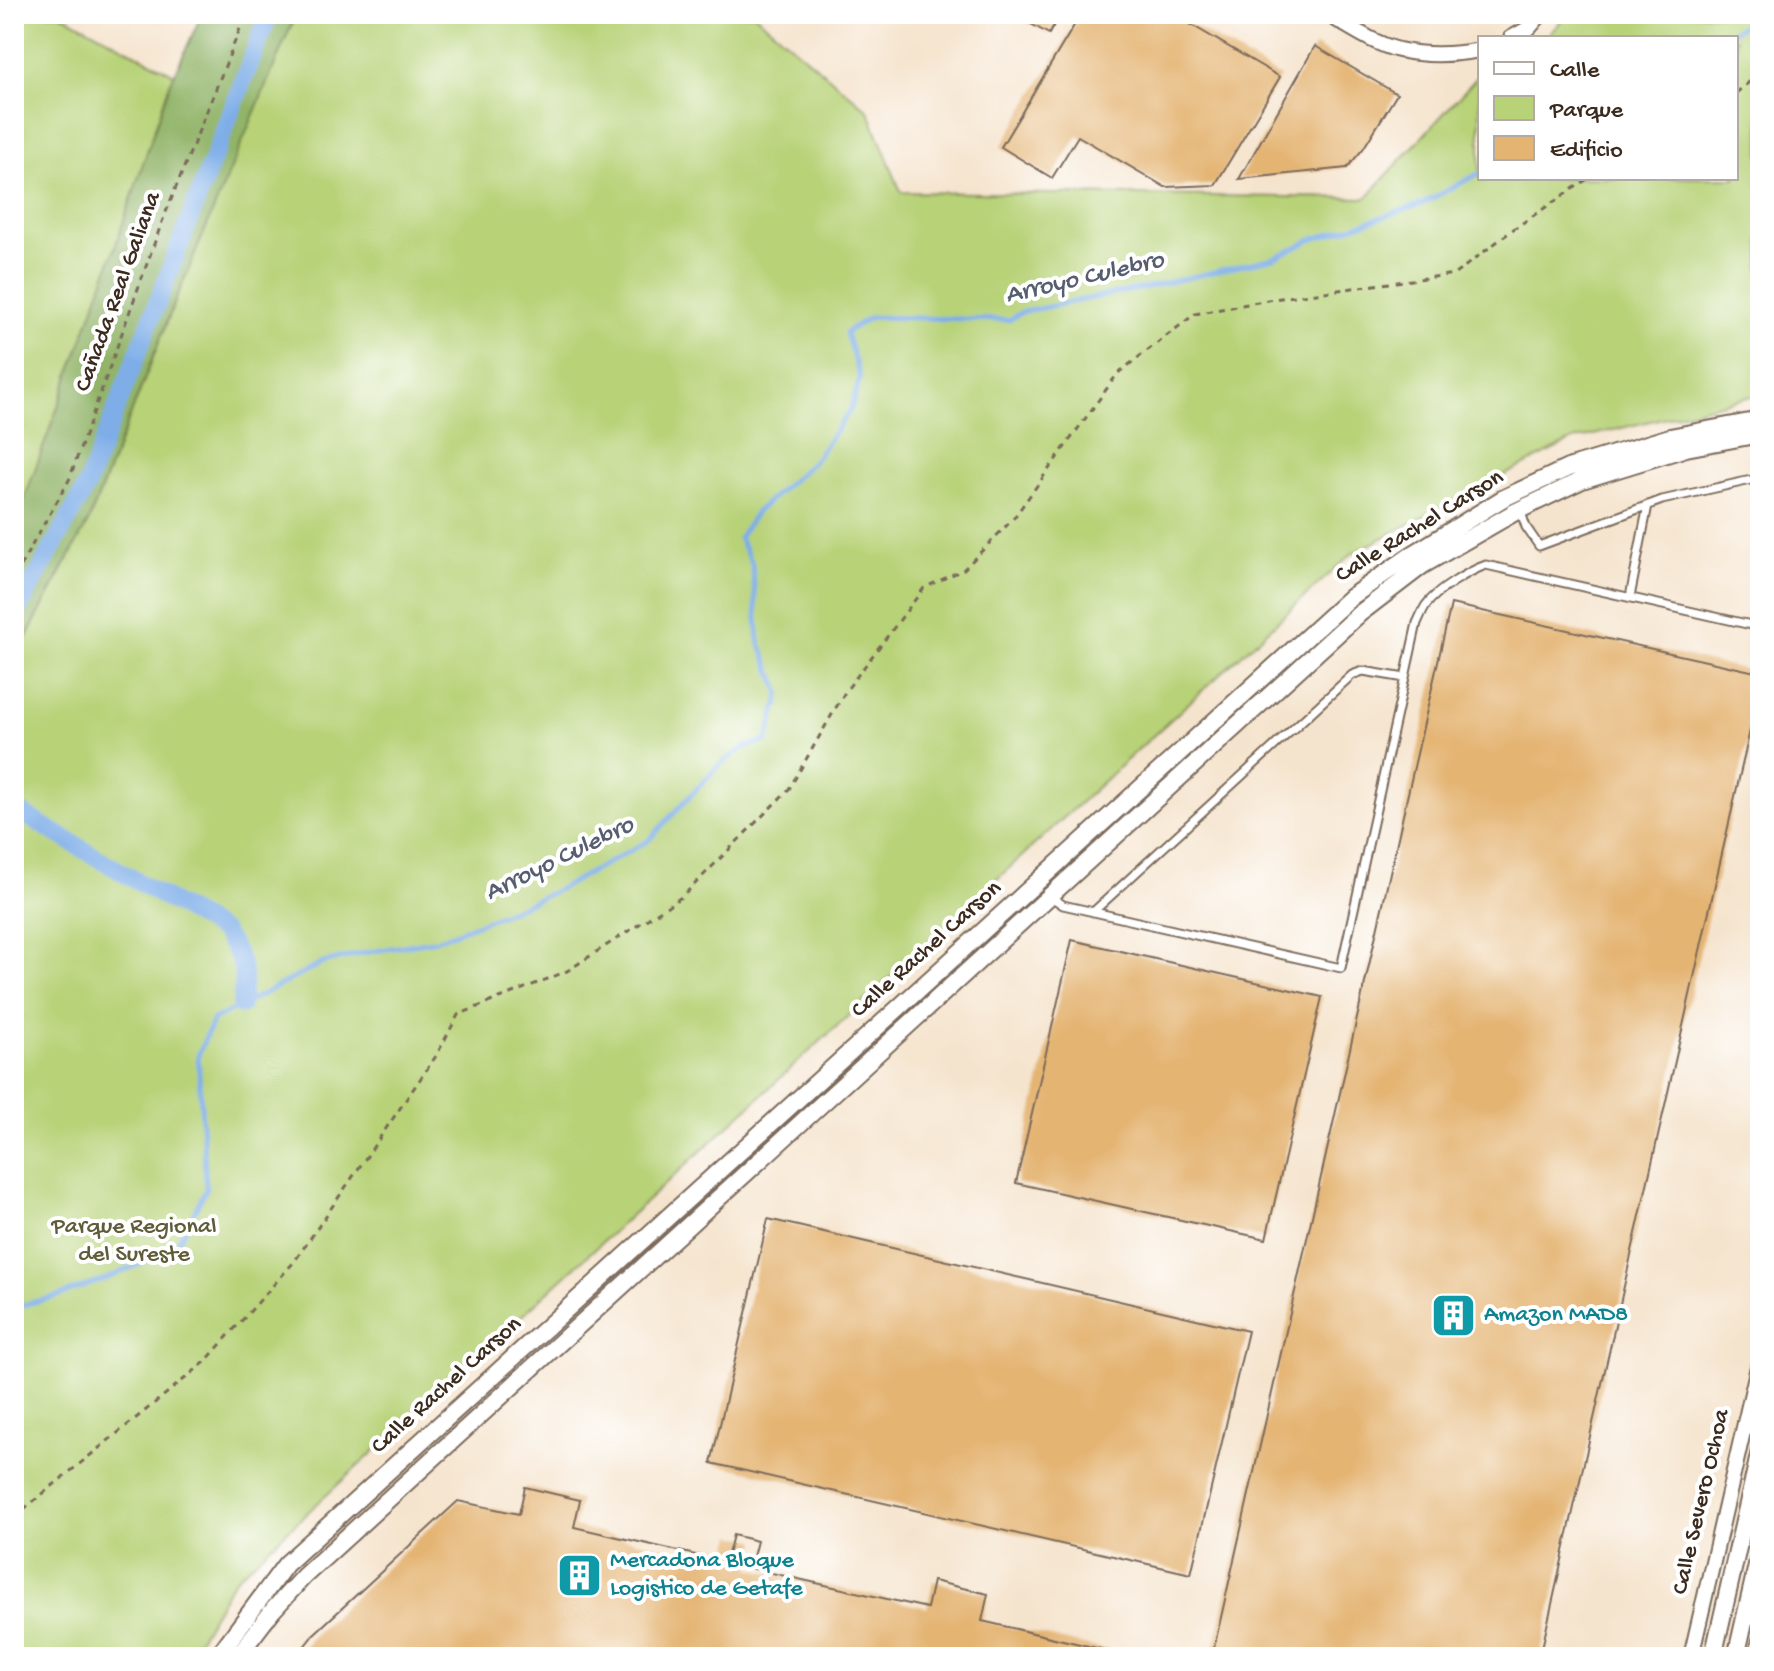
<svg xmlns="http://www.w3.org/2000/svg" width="1774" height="1671" font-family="'Gochi Hand',sans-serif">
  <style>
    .green { fill: #b7d277; stroke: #797e4a; stroke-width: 2 }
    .forest { fill: #91b468; stroke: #666f43; stroke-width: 2 }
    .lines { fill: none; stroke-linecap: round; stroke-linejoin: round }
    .stream { stroke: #7eade8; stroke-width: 5 }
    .canal { stroke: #7eade8; stroke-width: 18 }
    .building { fill: #e4b472 }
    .service-casing { stroke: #7c6b5b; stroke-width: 11 }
    .minor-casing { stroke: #7c6b5b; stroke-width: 18 }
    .tertiary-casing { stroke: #7c6b5b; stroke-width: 20 }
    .path { stroke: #7c6b5b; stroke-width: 3; stroke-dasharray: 6 6; stroke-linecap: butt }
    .service { stroke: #fff; stroke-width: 7 }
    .minor { stroke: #fff; stroke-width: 14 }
    .tertiary { stroke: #fff; stroke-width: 16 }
    .labels { text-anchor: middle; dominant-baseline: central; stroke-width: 8; stroke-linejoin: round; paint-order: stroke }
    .street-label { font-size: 24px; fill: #3b2a1e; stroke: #fff }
    .park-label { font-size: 24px; fill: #605c39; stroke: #fff }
    .culture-label { font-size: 24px; fill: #0d838f; stroke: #fff; text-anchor: start }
    .water-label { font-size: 26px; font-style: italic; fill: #565e6f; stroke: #fff }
  </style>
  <rect width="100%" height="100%" fill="#fff"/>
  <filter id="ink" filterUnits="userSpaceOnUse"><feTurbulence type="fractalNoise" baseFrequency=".0125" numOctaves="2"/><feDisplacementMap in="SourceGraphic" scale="16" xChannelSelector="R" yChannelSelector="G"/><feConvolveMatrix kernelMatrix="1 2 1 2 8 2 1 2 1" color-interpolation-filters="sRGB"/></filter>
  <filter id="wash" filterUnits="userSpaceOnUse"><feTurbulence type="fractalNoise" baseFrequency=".006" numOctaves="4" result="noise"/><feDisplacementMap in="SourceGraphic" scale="32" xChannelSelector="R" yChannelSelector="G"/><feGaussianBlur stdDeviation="1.8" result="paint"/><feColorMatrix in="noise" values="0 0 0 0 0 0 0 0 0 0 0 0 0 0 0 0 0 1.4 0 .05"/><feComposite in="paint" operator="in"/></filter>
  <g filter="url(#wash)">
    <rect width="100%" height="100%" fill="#f5e4cd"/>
    <path class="green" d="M14,14H61L176,75L14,595Z
      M296,14H754L868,110L901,192L1366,198L1480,74V178H1736V38H1546L1567,14H1760V394L1573,440L1351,554L234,1580L188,1657H14V660L89,520L222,182Z"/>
    <path class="forest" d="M202,14H296L174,304L89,520L14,660V528L107,271L169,86Z"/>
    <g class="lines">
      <path class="stream" d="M1721,38L1760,16
        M14,1307L58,1296L108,1278L175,1248L206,1189L198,1055L213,1020L323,963L364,953L436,940L503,914L560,889L648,841L719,765L745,747L767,741L780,693L759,641L752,563L739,538L756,512L814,461L851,409L860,378L846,333L852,328L871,317L1009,320L1022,312L1148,287L1274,258L1311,240L1422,204L1480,173"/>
      <path class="canal" d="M14,617L86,487L269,14
        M14,805L20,812L223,932C244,964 246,966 241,1005"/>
    </g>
    <g id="blocks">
      <path class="building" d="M1013,14H1060L1049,34Z
        M1081,14H1173L1280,77L1215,185L1165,187L1078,136L1052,178L1001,147Z
        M1315,46L1397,94L1363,149L1347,168L1239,179Z
        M1451,604L1760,673V686L1540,1657H1212Z
        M1072,940L1322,997L1266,1239L1016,1183Z
        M768,1219L1248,1331L1191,1574L711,1463Z
        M525,1487L580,1500L574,1527L726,1562L733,1535L757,1541L750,1568L927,1608L933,1581L988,1594L982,1621L1135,1657H296L314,1634L458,1501L519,1514Z"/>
    </g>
  </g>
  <g filter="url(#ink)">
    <use href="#blocks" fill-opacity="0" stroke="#7c6b5b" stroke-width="2"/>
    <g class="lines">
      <defs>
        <path id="service" d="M1521,512L1526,527L1539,546L1662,500L1760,478
          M1630,597L1648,505
          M1050,896L1063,905L1341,968L1417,623C1420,617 1422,611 1426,605C1436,591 1469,571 1486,565L1760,627
          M1093,912L1352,675L1363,671L1405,678"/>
        <path id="minor" d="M1327,14C1350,27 1374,44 1399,50C1425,56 1454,55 1480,50
          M1511,38L1529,28L1541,14
          M1691,1657L1760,1358
          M1756,1657L1760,1641"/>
        <path id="tertiary" d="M217,1657L286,1564L1351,597L1410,556L1502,499L1568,468L1670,437L1760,420
          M237,1657L273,1610L304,1576L1359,614L1423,565L1515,512L1582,480L1686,448L1760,434
          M1713,1657L1760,1451
          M1736,1657L1760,1552"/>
      </defs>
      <use href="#service" class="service-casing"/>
      <use href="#minor" class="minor-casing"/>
      <use href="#tertiary" class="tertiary-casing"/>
      <path class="path" d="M1736,93L1760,73
        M14,577L69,480L162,222L246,14
        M14,1517L204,1363L294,1262L436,1056L458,1015L567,971L683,896L789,789L845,692L924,588L964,569L1013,519L1118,373L1195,314L1273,299L1455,274L1515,228L1589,178"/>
      <use href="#service" class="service"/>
      <use href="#minor" class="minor"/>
      <use href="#tertiary" class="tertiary"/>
    </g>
  </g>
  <defs>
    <symbol id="building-square" viewBox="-11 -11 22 22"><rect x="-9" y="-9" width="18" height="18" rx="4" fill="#0f9aa8" stroke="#fff"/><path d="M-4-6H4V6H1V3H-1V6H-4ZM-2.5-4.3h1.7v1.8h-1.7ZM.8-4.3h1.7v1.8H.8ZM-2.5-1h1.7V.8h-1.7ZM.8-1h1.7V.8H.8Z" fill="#fff"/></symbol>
  </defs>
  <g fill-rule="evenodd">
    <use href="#building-square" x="1428" y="1290" width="51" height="51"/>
    <use href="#building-square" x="554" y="1550" width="51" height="51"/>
  </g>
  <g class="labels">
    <g class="street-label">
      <text transform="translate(119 292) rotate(-70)">Cañada Real Galiana</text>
      <text transform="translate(1420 527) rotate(-32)">Calle Rachel Carson</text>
      <text transform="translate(927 950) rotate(-42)">Calle Rachel Carson</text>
      <text transform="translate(447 1386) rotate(-42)">Calle Rachel Carson</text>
      <text transform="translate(1702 1502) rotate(-77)">Calle Severo Ochoa</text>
    </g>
    <g class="park-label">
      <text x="134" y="1227">Parque Regional<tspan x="134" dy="28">del Sureste</tspan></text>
    </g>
    <g class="culture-label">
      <text x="1484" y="1315">Amazon MAD8</text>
      <text x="610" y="1561">Mercadona Bloque<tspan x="610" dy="28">Logistico de Getafe</tspan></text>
    </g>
    <g class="water-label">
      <text transform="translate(1085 279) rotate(-13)">Arroyo Culebro</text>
      <text transform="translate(560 860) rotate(-26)">Arroyo Culebro</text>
    </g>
  </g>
  <rect width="1774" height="1671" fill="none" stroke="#fff" stroke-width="48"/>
  <rect x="1478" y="36" width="260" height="144" fill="#ffffff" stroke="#b1aaa5" stroke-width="2"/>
  <rect x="1494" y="62" width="40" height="12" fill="#ffffff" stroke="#b1aaa5" stroke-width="2"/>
  <text x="1550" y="76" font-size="24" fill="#3b2a1e">Calle</text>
  <rect x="1494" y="96" width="40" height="24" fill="#b7d277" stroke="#b1aaa5" stroke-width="2"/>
  <text x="1550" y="116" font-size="24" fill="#3b2a1e">Parque</text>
  <rect x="1494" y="136" width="40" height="24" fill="#e4b472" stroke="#b1aaa5" stroke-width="2"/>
  <text x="1550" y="156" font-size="24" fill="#3b2a1e">Edificio</text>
</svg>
